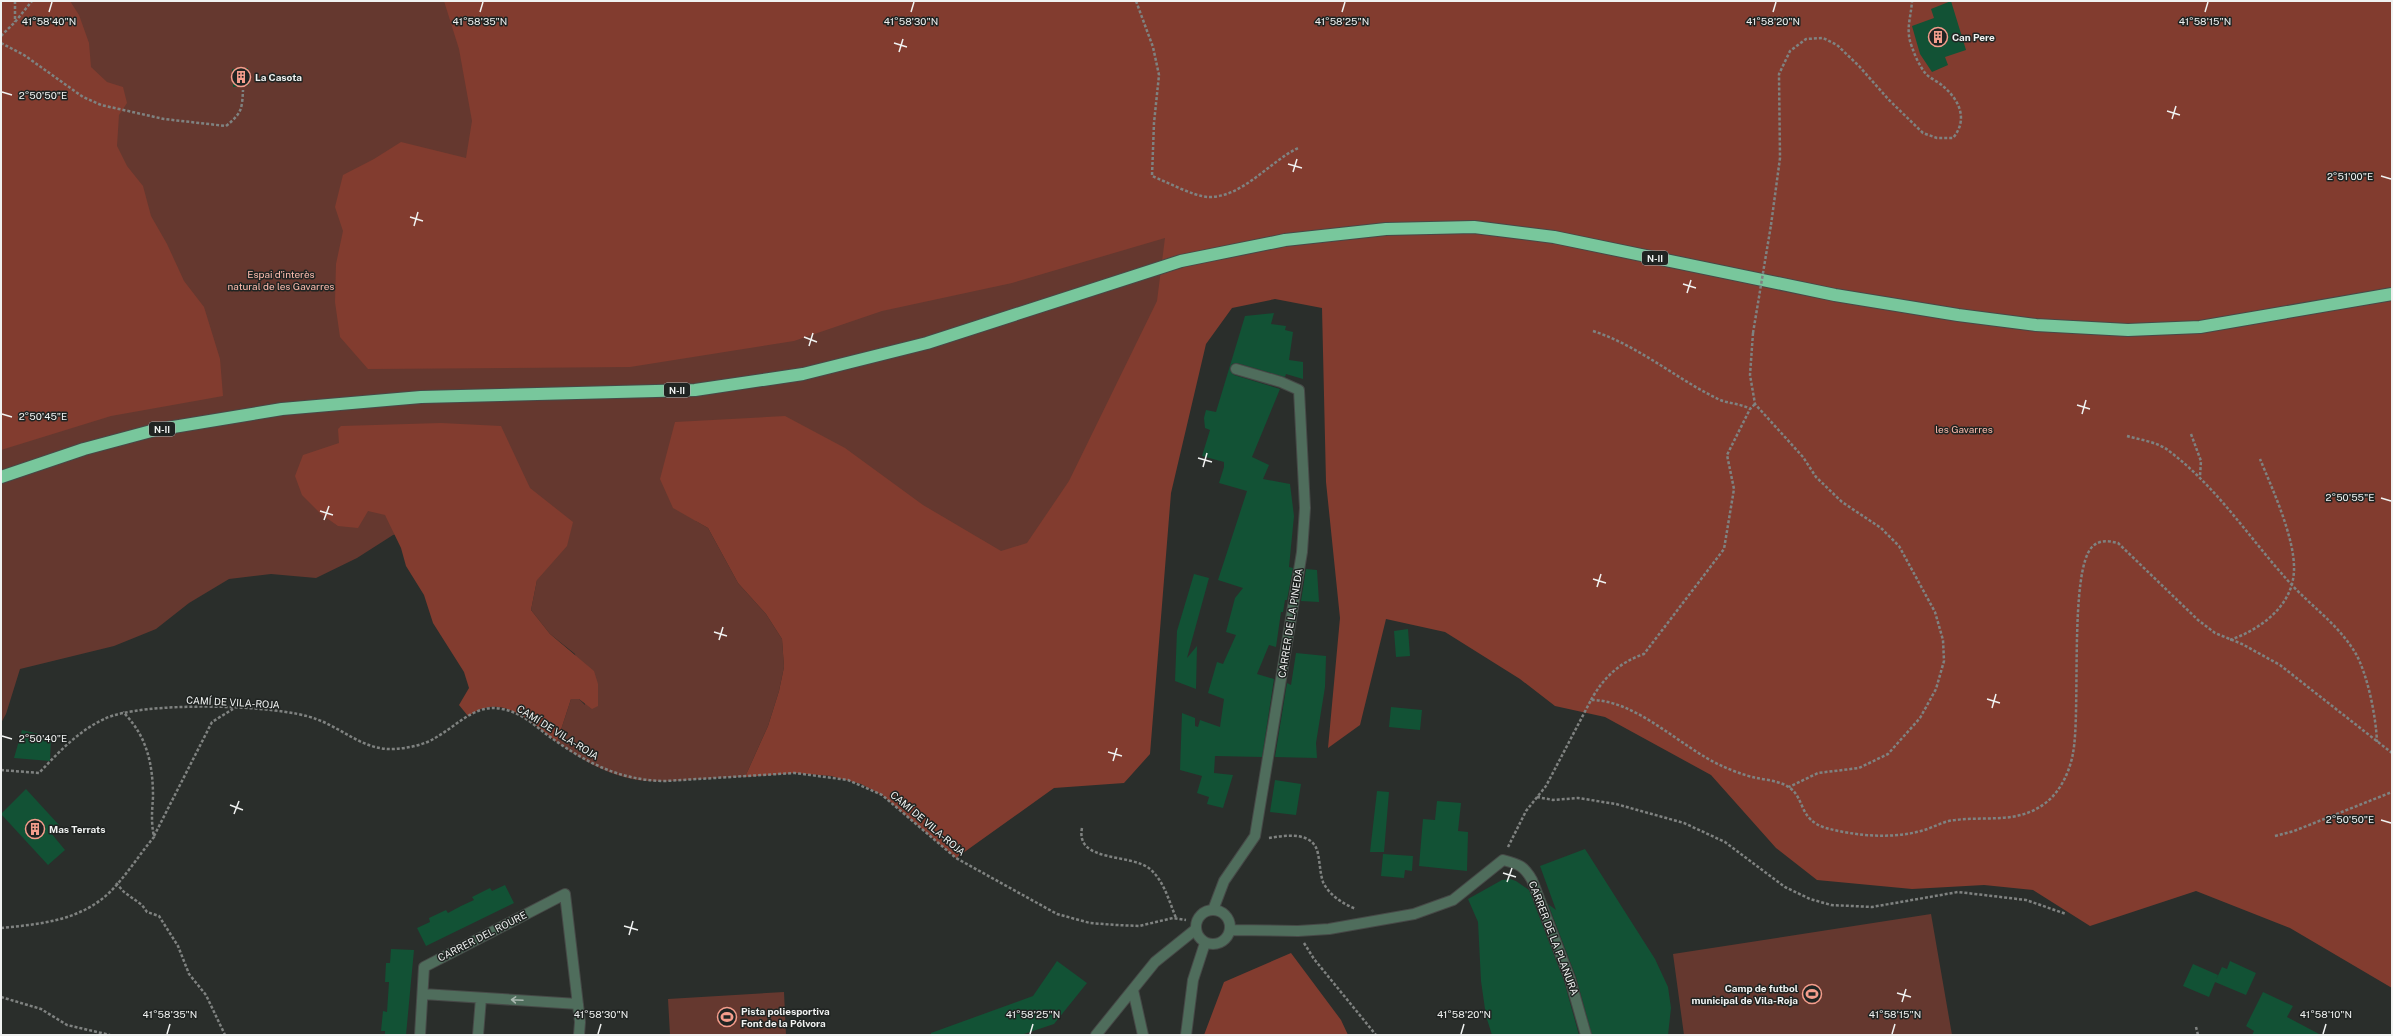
<svg xmlns="http://www.w3.org/2000/svg" width="2393" height="1036" font-family="'Public Sans',sans-serif">
  <style>
    .green { fill: #65382f }
    .forest { fill: #823c2f }
    .building { fill: #125235 }
    .lines { fill: none; stroke-linecap: round; stroke-linejoin: round }
    .street-casing { stroke: #464947; stroke-width: 12 }
    .highway-casing { stroke: #464947; stroke-width: 14 }
    .path { stroke: #7f8280; stroke-width: 2.5; stroke-dasharray: 3 2; stroke-linecap: butt }
    .street { stroke: #4f6d5c; stroke-width: 10 }
    .highway { stroke: #78c79c; stroke-width: 12 }
    .path-bridge { stroke: #7f8280; stroke-width: 2.5; stroke-dasharray: 3 2; stroke-linecap: butt }
    .oneway { stroke: #a8b6ae }
    .ticks { fill: none; stroke: #f0f2f1; stroke-width: 1.5 }
    .labels { text-anchor: middle; dominant-baseline: central; stroke-width: 3; stroke-linejoin: round; paint-order: stroke }
    .shield { fill: #202422; stroke: #b2b4b3; stroke-width: 1 }
    .shield-label { font-size: 9px; font-weight: bold; fill: #f0f2f1 }
    .poi-label { font-size: 10px; font-weight: bold; fill: #f0f2f1; stroke: #202422; text-anchor: start }
    .park-label { font-size: 10px; fill: #febdaf; stroke: #202422 }
    .street-label { font-size: 10px; fill: #f0f2f1; stroke: #202422 }
    .ticks-label { font-size: 10px; text-anchor: middle; fill: #f0f2f1; stroke: #202422; stroke-width: 3; stroke-linejoin: round; paint-order: stroke }
  </style>
  <rect width="100%" height="100%" fill="#2a2e2b"/>
  <path class="green" d="M1,1H2365L1259,192L1107,563L696,521L708,528L738,583L766,614L782,639L784,667L779,691L768,726L745,777C713,776 679,783 647,781C614,779 583,761 557,742L571,699H579L585,705L575,654L550,634L531,610L537,580L439,523L393,535L357,558L316,578L271,574L229,579L189,603L156,629L114,646L20,669L6,714L1,723Z
    M1931,914L1952,1035H1684L1673,954Z
    M784,992L786,1035H670L668,999Z"/>
  <path class="forest" d="M1,1H70L79,15L89,43L91,67L107,82L123,87L127,103L119,115L117,146L127,166L143,186L151,216L167,244L184,281L204,307L220,359L223,396L111,416L1,450Z
    M444,1H2392V988L2290,928L2196,891L2090,926L2033,890L1984,885L1912,889L1817,880L1776,848L1711,775L1605,717L1555,706L1520,679L1445,632L1386,619L1360,725L1328,748L1340,618L1326,482L1322,308L1275,299L1232,308L1206,344L1171,493L1150,754L1124,783L1054,788L956,858L882,795L861,784L831,776L795,773L745,777L768,726L779,691L784,667L782,639L766,614L738,583L708,528L673,508L660,479L675,422L785,416L845,448L923,505L1001,551L1027,543L1069,481L1157,301L1165,238L1012,283L882,311L794,341L630,367L368,369L340,337L335,302L336,264L343,231L335,207L343,175L374,159L401,142L466,158L472,121L459,49Z
    M441,423L501,426L530,488L573,522L567,546L537,580L531,610L550,634L594,671L598,684V706L592,709L579,699H571L557,742C538,728 512,701 485,708C479,709 473,713 468,716L459,705L469,688L464,672L433,623L424,595L406,566L401,548L385,515L368,511L358,528L338,526L321,514L302,495L295,476L303,455L339,443L338,429L341,426Z
    M1291,953L1341,1020L1348,1035H1204L1224,982Z"/>
  <path class="building" d="M1951,1L1966,50L1945,57L1948,65L1932,72L1920,54L1912,26L1934,18L1931,9Z
    M248,68L249,85L233,87L232,69Z
    M1274,313L1271,324L1286,326L1285,330L1293,332L1289,360L1303,362V379L1286,374L1285,377L1237,363L1232,364L1230,370L1234,375L1280,389L1252,457L1269,465L1263,479L1290,484L1294,516L1289,567L1293,568L1287,600H1285L1283,612H1281L1276,647L1269,645L1257,674L1274,679L1262,757L1215,756L1214,773L1233,775L1223,808L1207,804L1209,797L1197,793L1202,776L1180,770L1182,713L1195,718V726L1198,727L1200,720L1220,727L1224,699L1208,693L1217,662L1223,664L1236,635L1226,632L1235,598L1243,588L1218,580L1247,491L1219,483L1224,467V462L1202,456L1210,430L1205,428L1204,418L1206,410L1216,412L1245,316Z
    M1306,569L1317,570L1319,602L1301,601Z
    M1194,574L1209,578L1187,658L1197,646L1196,689L1175,681L1177,631Z
    M1408,629L1410,656L1396,657L1394,631Z
    M1296,653L1326,656L1325,687L1316,743L1317,758L1275,757L1287,683L1291,685Z
    M1391,707L1422,710L1420,730L1389,727Z
    M22,730L51,737L50,761L14,758Z
    M1275,780L1301,784L1296,815L1270,812Z
    M26,789L59,825L51,833L65,850L48,865L1,814Z
    M1377,791L1389,792L1384,852H1370Z
    M1437,801L1461,803L1458,831L1468,832L1467,871L1419,866L1423,819L1435,820Z
    M1585,849L1655,959L1668,987L1671,1008L1668,1035H1592L1576,977L1548,904L1556,910L1540,866Z
    M1383,854L1413,856L1412,871L1405,870L1404,878L1381,876Z
    M1510,879L1516,881L1529,890L1564,981L1579,1035H1492L1486,1016L1481,981L1478,922L1468,899L1502,880Z
    M505,885L514,903L426,946L417,928L430,922L429,918L446,910L448,913L461,906L474,900L472,897L490,888L492,891Z
    M391,949L414,950L406,1035H385V1031H381L383,1011L387,1012L389,982H385L386,963H390Z
    M1057,961L1087,983L1054,1024L1021,1035H931V1033L1033,996Z
    M2230,961L2256,973L2246,995L2215,982L2222,967L2227,969Z
    M2193,964L2218,975L2209,997L2183,986Z
    M2263,992L2293,1006L2287,1017L2321,1035H2252L2254,1031L2246,1026Z"/>
  <g class="lines">
    <defs>
      <path id="street" d="M1196 927a17 17 0 1 1 34 0a17 17 0 1 1-34 0Z
        M1213,910L1224,881L1255,836L1302,552L1305,508L1299,390L1281,382L1236,369
        M1230,930L1298,931L1329,929L1414,914L1453,900L1503,860C1519,864 1524,866 1532,880L1570,979L1586,1035
        M1133,990L1143,1035
        M423,994L578,1004
        M420,1035L424,967L565,894L580,1022L579,1035
        M478,1035L481,998
        M1096,1035L1155,962L1196,929
        M1186,1035L1193,980L1205,943"/>
      <path id="highway" d="M1,477L84,449L155,430L282,409L421,397L695,390L803,374L927,343L1181,261L1285,240L1386,229L1474,227L1554,237L1835,295L1958,315L2036,325L2128,330L2200,327L2392,294"/>
    </defs>
    <use href="#street" class="street-casing"/>
    <use href="#highway" class="highway-casing"/>
    <path class="path" d="M15,1V22
      M1136,1L1153,47L1159,75L1154,123L1152,176C1167,182 1193,196 1208,197C1242,198 1269,162 1298,148
      M1,36L15,22L32,1
      M1,43L24,55L83,97L101,105L164,119L226,126C242,113 242,109 243,90
      M1771,225L1780,158L1779,74L1790,51L1806,39L1823,38L1837,45L1859,66L1889,100L1923,133L1937,138H1953C1968,120 1960,101 1944,87C1939,82 1931,79 1926,74C1920,67 1915,56 1912,47C1905,30 1911,18 1912,1
      M1593,331C1639,346 1675,378 1718,399C1728,404 1740,403 1750,409L1755,404
      M1753,333L1750,375L1755,404L1803,457L1816,477L1842,502L1881,528L1899,546L1935,612L1943,640L1944,661L1936,689L1920,718L1888,754L1859,768L1818,773L1789,787
      M2191,434L2201,461L2200,476
      M2127,436C2141,440 2158,442 2169,451C2217,487 2250,539 2290,583C2312,607 2339,625 2356,654C2368,676 2376,717 2377,742
      M2230,640C2261,629 2293,606 2294,570C2295,538 2272,488 2260,459
      M1591,700C1603,678 1620,662 1644,654L1724,549L1734,489L1727,455L1750,409
      M1,770L39,773C59,752 77,732 104,719C141,701 278,704 316,719C344,729 364,751 395,749C408,748 424,745 435,738C457,726 475,703 502,709C520,712 533,724 546,734C583,761 619,781 666,781L795,773L848,780L882,795L956,858L1057,914L1090,923L1117,925L1139,926L1173,918L1186,920
      M1537,797L1553,800L1578,798L1616,804L1684,823L1725,842L1785,887L1810,899L1831,905L1872,907L1958,892L2026,900L2066,914
      M1082,828C1075,863 1131,853 1150,869C1164,881 1169,901 1176,918
      M154,836L212,722L233,709
      M2275,836L2294,831L2392,792
      M1269,838C1286,835 1314,831 1318,854C1320,863 1320,873 1323,882C1329,895 1343,904 1356,909
      M1508,847L1526,811L1546,786L1591,700C1637,700 1680,747 1722,766C1731,770 1741,774 1752,777C1764,780 1779,780 1790,788C1805,799 1799,820 1826,828C1856,836 1891,839 1921,831C1933,828 1943,821 1955,820C1986,816 2017,824 2044,804C2060,793 2070,771 2073,753C2081,712 2069,571 2092,547C2100,539 2109,541 2118,543L2198,620L2215,633L2242,644L2280,665L2392,753
      M116,883L124,892L142,905L147,912L159,916L178,946L189,974L206,995L225,1035
      M1,928C40,924 80,921 110,892C126,876 139,855 154,837C151,822 152,812 153,797C153,764 147,736 123,712
      M1304,943L1314,959L1376,1035
      M1,997L41,1009L67,1025L110,1035
      M2196,1027L2198,1035"/>
    <use href="#street" class="street"/>
    <use href="#highway" class="highway"/>
    <path class="path-bridge" d="M1753,333L1771,225"/>
  </g>
  <defs><path id="oneway-shaft" d="M-6 0H5M1.5-3L5.5 0L1.5 3" fill="none" stroke-width="1.6" stroke-linecap="round" stroke-linejoin="round"/></defs>
  <use class="oneway" href="#oneway-shaft" transform="translate(517 1000) rotate(-177)"/>
  <path class="ticks" d="M49,12L52,2M480,12L483,2M911,12L914,2M1342,12L1345,2M1773,12L1776,2M2205,12L2208,2M894,43L907,47M899,52L903,39M2,92L12,95M2167,111L2180,115M2172,119L2176,106M1288,164L1302,168M1293,172L1297,159M2381,176L2391,179M410,217L423,221M414,226L418,212M1683,284L1696,288M1687,293L1691,280M804,337L817,342M809,346L813,333M2077,405L2090,409M2,414L12,417M2082,414L2086,400M1198,458L1212,462M1203,467L1207,453M2381,498L2391,501M320,511L333,515M324,520L329,506M1593,579L1606,583M1597,587L1601,574M714,632L727,636M719,640L723,627M1987,699L2000,703M1992,708L1996,694M2,736L12,739M1108,752L1122,756M1113,761L1117,748M230,805L243,810M234,814L239,801M2381,820L2391,823M1503,873L1516,877M1507,882L1512,868M624,926L638,930M629,935L633,921M1897,993L1911,997M1902,1002L1906,989M167,1034L170,1024M598,1034L601,1024M1030,1034L1033,1024M1461,1034L1464,1024M1892,1034L1895,1024M2323,1034L2326,1024"/>
  <defs>
    <symbol id="building-ring" viewBox="-11 -11 22 22"><circle r="9.5" fill="#202422" stroke="#f49d8c" stroke-width="1.5"/><path d="M-4-6H4V6H1V3H-1V6H-4ZM-2.5-4.3h1.7v1.8h-1.7ZM.8-4.3h1.7v1.8H.8ZM-2.5-1h1.7V.8h-1.7ZM.8-1h1.7V.8H.8Z" fill="#f49d8c"/></symbol>
    <symbol id="stadium-ring" viewBox="-11 -11 22 22"><circle r="9.5" fill="#202422" stroke="#f49d8c" stroke-width="1.5"/><path d="M0-5a6.5 5 0 1 0 0 10a6.5 5 0 1 0 0-10ZM-3.5-1.8h7v3.6h-7Z" fill="#f49d8c"/></symbol>
  </defs>
  <g fill-rule="evenodd">
    <use href="#building-ring" x="1927" y="26" width="22" height="22"/>
    <use href="#building-ring" x="230" y="66" width="22" height="22"/>
    <use href="#building-ring" x="24" y="818" width="22" height="22"/>
    <use href="#stadium-ring" x="1801" y="983" width="22" height="22"/>
    <use href="#stadium-ring" x="716" y="1006" width="22" height="22"/>
  </g>
  <g class="labels">
    <g class="shield">
      <rect x="1642" y="251" width="26" height="14" rx="3"/>
      <rect x="664" y="383" width="26" height="14" rx="3"/>
      <rect x="149" y="422" width="26" height="14" rx="3"/>
    </g>
    <g class="shield-label">
      <text x="1655" y="258">N-II</text>
      <text x="677" y="390">N-II</text>
      <text x="162" y="429">N-II</text>
    </g>
    <g class="poi-label">
      <text x="1952" y="37">Can Pere</text>
      <text x="255" y="77">La Casota</text>
      <text x="49" y="829">Mas Terrats</text>
      <text x="1798" y="988" text-anchor="end">Camp de futbol<tspan x="1798" dy="12">municipal de Vila-Roja</tspan></text>
      <text x="741" y="1011">Pista poliesportiva<tspan x="741" dy="12">Font de la Pólvora</tspan></text>
    </g>
    <g class="park-label">
      <text x="281" y="274">Espai d'interès<tspan x="281" dy="12">natural de les Gavarres</tspan></text>
      <text x="1964" y="429">les Gavarres</text>
    </g>
    <g class="street-label">
      <text transform="translate(1290 623) rotate(-81)">CARRER DE LA PINEDA</text>
      <text transform="translate(233 702) rotate(3)">CAMÍ DE VILA-ROJA</text>
      <text transform="translate(558 732) rotate(32)">CAMÍ DE VILA-ROJA</text>
      <text transform="translate(928 823) rotate(40)">CAMÍ DE VILA-ROJA</text>
      <text transform="translate(482 936) rotate(-27)">CARRER DEL ROURE</text>
      <text transform="translate(1554 938) rotate(69)">CARRER DE LA PLANURA</text>
    </g>
  </g>
  <g class="ticks-label">
    <text x="49" y="25">41°58'40"N</text>
    <text x="480" y="25">41°58'35"N</text>
    <text x="911" y="25">41°58'30"N</text>
    <text x="1342" y="25">41°58'25"N</text>
    <text x="1773" y="25">41°58'20"N</text>
    <text x="2205" y="25">41°58'15"N</text>
    <text x="43" y="99">2°50'50"E</text>
    <text x="2350" y="180">2°51'00"E</text>
    <text x="43" y="420">2°50'45"E</text>
    <text x="2350" y="501">2°50'55"E</text>
    <text x="43" y="742">2°50'40"E</text>
    <text x="2350" y="823">2°50'50"E</text>
    <text x="170" y="1018">41°58'35"N</text>
    <text x="601" y="1018">41°58'30"N</text>
    <text x="1033" y="1018">41°58'25"N</text>
    <text x="1464" y="1018">41°58'20"N</text>
    <text x="1895" y="1018">41°58'15"N</text>
    <text x="2326" y="1018">41°58'10"N</text>
  </g>
  <rect width="2393" height="1036" fill="none" stroke="#f0f2f1" stroke-width="4"/>
</svg>
